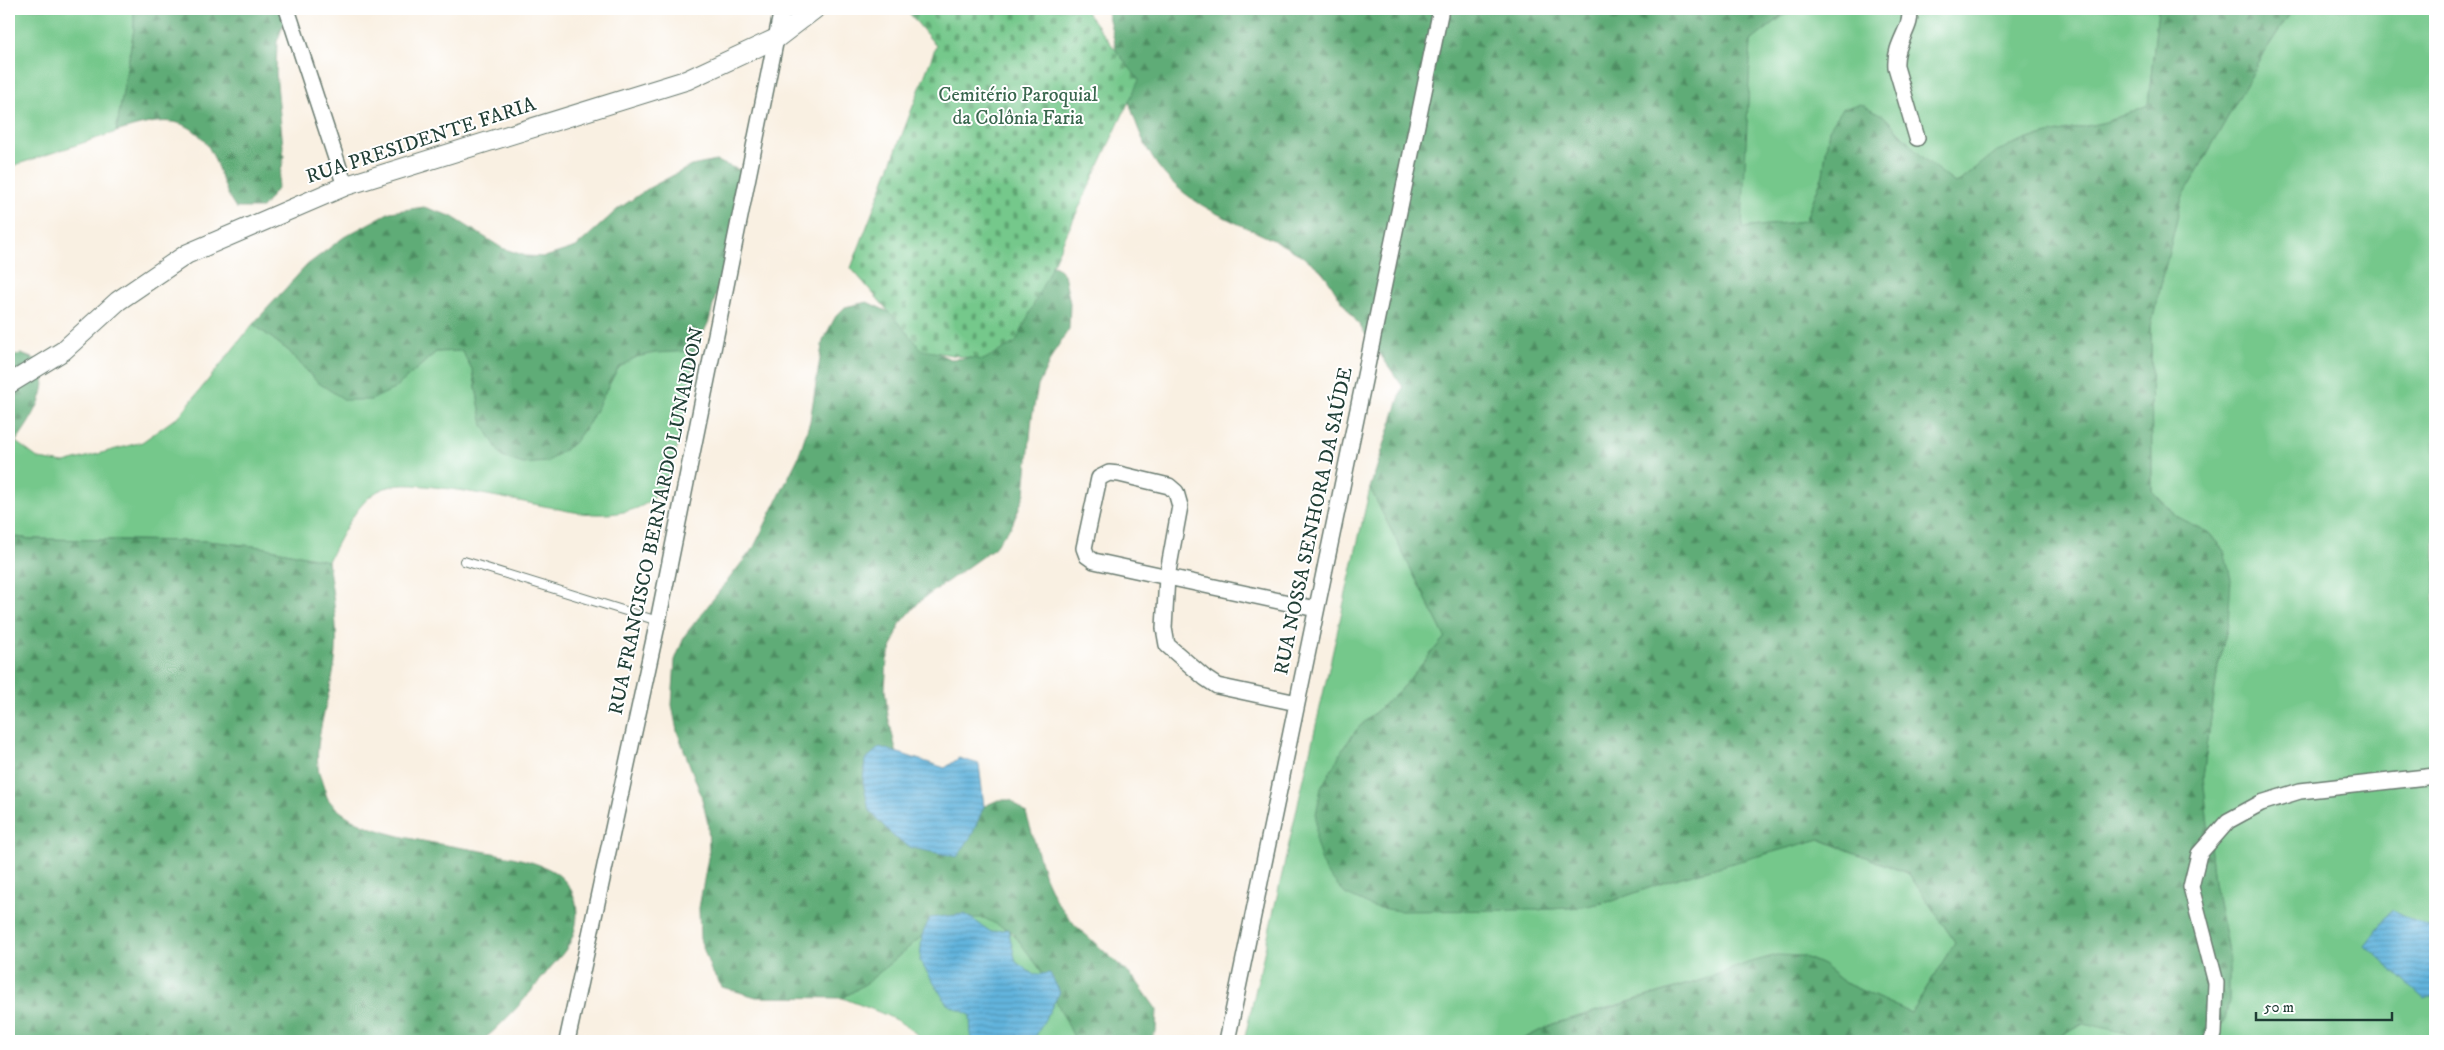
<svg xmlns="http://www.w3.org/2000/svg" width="2444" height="1050" font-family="'IM FELL DW Pica',serif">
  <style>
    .green { fill: #74c88b; stroke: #4a8260 }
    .forest { fill: url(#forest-firs); stroke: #3f7456 }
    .cemetery { fill: url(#cemetery-stones); stroke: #4a8260 }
    .water { fill: url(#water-rules); stroke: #407888 }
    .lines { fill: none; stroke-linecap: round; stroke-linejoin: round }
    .service-casing { stroke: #6b7c71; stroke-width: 10 }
    .minor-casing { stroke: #6b7c71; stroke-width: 18 }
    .tertiary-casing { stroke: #6b7c71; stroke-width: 21 }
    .service { stroke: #fff; stroke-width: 8 }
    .minor { stroke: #fff; stroke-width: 15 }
    .tertiary { stroke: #fff; stroke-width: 19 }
    .labels { text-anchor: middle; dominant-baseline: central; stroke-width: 4; stroke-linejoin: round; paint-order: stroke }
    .park-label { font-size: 20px; fill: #39674e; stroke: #fff }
    .street-label { font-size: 20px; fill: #1f3d34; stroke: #fff }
  </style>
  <defs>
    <pattern id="forest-firs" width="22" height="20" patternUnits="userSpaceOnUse" patternTransform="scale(1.25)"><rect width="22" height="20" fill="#5fac77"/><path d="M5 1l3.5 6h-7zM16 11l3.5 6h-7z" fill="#4e8d62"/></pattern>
    <pattern id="cemetery-stones" width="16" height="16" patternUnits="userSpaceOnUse" patternTransform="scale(1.25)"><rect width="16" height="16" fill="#74c88b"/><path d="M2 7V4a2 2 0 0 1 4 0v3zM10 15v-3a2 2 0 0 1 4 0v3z" fill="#5fa472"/></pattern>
    <pattern id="water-rules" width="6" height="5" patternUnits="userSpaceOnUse" patternTransform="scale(1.25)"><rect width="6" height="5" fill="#62b4dd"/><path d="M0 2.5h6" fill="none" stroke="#5094b4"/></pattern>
  </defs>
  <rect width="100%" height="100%" fill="#fff"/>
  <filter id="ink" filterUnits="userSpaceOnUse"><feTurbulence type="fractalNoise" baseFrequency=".02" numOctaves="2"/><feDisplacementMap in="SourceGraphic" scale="10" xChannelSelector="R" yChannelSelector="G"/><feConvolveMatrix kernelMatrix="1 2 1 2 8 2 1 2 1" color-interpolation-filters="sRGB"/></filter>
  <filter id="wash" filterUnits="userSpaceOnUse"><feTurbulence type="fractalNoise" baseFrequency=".0096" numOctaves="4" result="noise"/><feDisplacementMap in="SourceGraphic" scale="20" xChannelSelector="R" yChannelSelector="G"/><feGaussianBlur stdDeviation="1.12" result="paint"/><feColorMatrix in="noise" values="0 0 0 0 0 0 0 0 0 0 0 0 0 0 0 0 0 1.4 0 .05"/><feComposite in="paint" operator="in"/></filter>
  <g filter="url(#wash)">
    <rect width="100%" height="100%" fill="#f9f0e2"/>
    <path class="green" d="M9,9H134V29L116,132L9,167Z
      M1805,9H2158L2148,105L2106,122L2031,138L1998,151L1956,184L1924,159L1884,116L1829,129L1823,175L1805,221L1741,228L1751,40L1784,15Z
      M2293,9H2435V1041H2202L2212,1038L2225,1020L2229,1000V956L2214,883L2203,777L2218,666L2228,624L2224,551L2209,533L2176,516L2152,491L2151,326L2182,198L2264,53Z
      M253,324L289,351L317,382L394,389L436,352L462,350L473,371L483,425L589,423C597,407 607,382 618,369C635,348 672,352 695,351C687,393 682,459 658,493C646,509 621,514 603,514C581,515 560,509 539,505C504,498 469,491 434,487C416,485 395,482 378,491C356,503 339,540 328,561L262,547L207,541L31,539L9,536V450L16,442L39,459L64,463L142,442L180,415Z
      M1370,488L1445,637L1400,690L1358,728L1344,747L1535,910L1582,907L1612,901L1671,880L1819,839L1909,874L1955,942L1911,1013L1845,983L1823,965L1802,956L1748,963L1705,979L1553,1024L1519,1041H1244Z
      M961,918C968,918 977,916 984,918C1030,929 1057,1003 1076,1041H923C904,1018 869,1009 843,998L868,982L921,937Z
      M2083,1023L2173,1041H2052Z"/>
    <path class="forest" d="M134,9H289L277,42L276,73L284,157L277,189L262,208H236C223,190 220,167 209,148C186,110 152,121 116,132L134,29Z
      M1106,9H1805L1784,15L1751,41L1742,228L1805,221L1823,175L1829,129L1843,108L1861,104L1884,116L1924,159L1956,184L1997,151L2031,138L2106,122L2148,105L2158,9H2293L2264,53L2182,198L2151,326L2152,491L2176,516L2209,533L2224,551L2231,579L2228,624L2218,666L2203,777L2214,883L2229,956V1000L2225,1020L2212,1038C2174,1049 2121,1031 2083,1023L2052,1041H1519L1553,1024L1616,1006L1705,979L1748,963L1777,955L1802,956L1823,965L1845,983L1911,1013L1955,942L1909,874L1820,839L1671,880L1612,901L1582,907L1535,910L1401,911L1373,907L1345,894L1324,869L1316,842V815L1321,788L1344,747L1358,728L1400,690L1445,637L1370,488L1403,387C1383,358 1362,329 1341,300C1334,290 1327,275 1317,267C1268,227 1197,220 1158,166C1127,123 1121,59 1106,9Z
      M716,161L740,170L746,182L709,321L695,351L655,353L636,357L618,368L589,423L574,443L547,462L523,464L502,457L483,425L473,371L462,351L436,352L394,389L371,400H345L317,382L289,351L253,324L307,265L344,237L390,212L424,207L451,216L502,248L526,256L545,257L576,247L618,209L649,188L691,166Z
      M1055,265L1064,274L1070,303L1069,329L1054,352L1038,386L1032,417L1025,493L1012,525L994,548L920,601L900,624L887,660L885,689L888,716L901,771L956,819L998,800H1011L1026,813L1045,877L1056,901L1075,925L1135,979L1157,1010L1156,1032L1148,1041H1076L1040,969L1012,932L984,918H961L921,937L868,982L843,998L756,997L722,987L711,970L700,939L699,908L709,852L708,824L701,795L677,731L672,705L675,660L685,635L754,547L798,458L810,421L823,340L836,316L845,307L867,302L891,313L927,348L950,359L967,358L994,340L1036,276Z
      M21,354L37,360C39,366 44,373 44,379C45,402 23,433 9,450V356Z
      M9,536L31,539L207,541L262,547L328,561C332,591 338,621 336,651C334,687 314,733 318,767C318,773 322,779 323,785C325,789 326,796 328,799C365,849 494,842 549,869C579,884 584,918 568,946C564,953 557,960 551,967C530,993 509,1019 482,1041H9Z"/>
    <path class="cemetery" d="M906,9H1084L1139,80L1016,342L983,360L922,350L851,268L936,46Z"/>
    <path class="water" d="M880,747L945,768L959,758L979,764L984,806L972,835L957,857L912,848L894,837L869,810L863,782L865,760Z
      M2392,910L2435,930V995L2424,999L2365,945Z
      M965,914L991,932L1008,929L1016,962L1034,975L1050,973L1060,992L1033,1041H976L971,1038L970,1015L947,1004L920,961L922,935L930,918Z"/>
  </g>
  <g filter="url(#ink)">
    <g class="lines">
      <defs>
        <path id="service" d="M464,561L658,621"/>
        <path id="minor" d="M287,9L345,186
          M1909,9C1914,27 1894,42 1896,67L1917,138
          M1297,703L1217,686L1205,678L1167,645L1164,628L1167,577L1180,506L1176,492L1169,486L1119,474L1109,473L1099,478L1084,548L1087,556L1094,561L1316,609
          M567,1041L658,621L782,9
          M1227,1041L1441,9
          M2212,1041L2214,1034L2216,983L2191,887L2199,854L2228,821L2261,803L2300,791L2435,776"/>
        <path id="tertiary" d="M9,384L63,351L118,301L187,254L345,186L687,80L777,38L815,9"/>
      </defs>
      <use href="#service" class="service-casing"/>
      <use href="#minor" class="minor-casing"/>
      <use href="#tertiary" class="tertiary-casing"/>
      <use href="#service" class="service"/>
      <use href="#minor" class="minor"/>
      <use href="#tertiary" class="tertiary"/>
    </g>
  </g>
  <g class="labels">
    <g class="park-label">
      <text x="1018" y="95">Cemitério Paroquial<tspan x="1018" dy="23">da Colônia Faria</tspan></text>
    </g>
    <g class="street-label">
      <text transform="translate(421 141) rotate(-18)">RUA PRESIDENTE FARIA</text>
      <text transform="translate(657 521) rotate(-78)">RUA FRANCISCO BERNARDO LUNARDON</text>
      <text transform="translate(1314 521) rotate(-78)">RUA NOSSA SENHORA DA SAÚDE</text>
    </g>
  </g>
  <rect width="2444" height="1050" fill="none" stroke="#fff" stroke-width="30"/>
  <path d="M2256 1012v8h136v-8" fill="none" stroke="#1f3d34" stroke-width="2.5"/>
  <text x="2264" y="1012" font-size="15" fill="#1f3d34" stroke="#ffffff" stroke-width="4" paint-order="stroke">50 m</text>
</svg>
